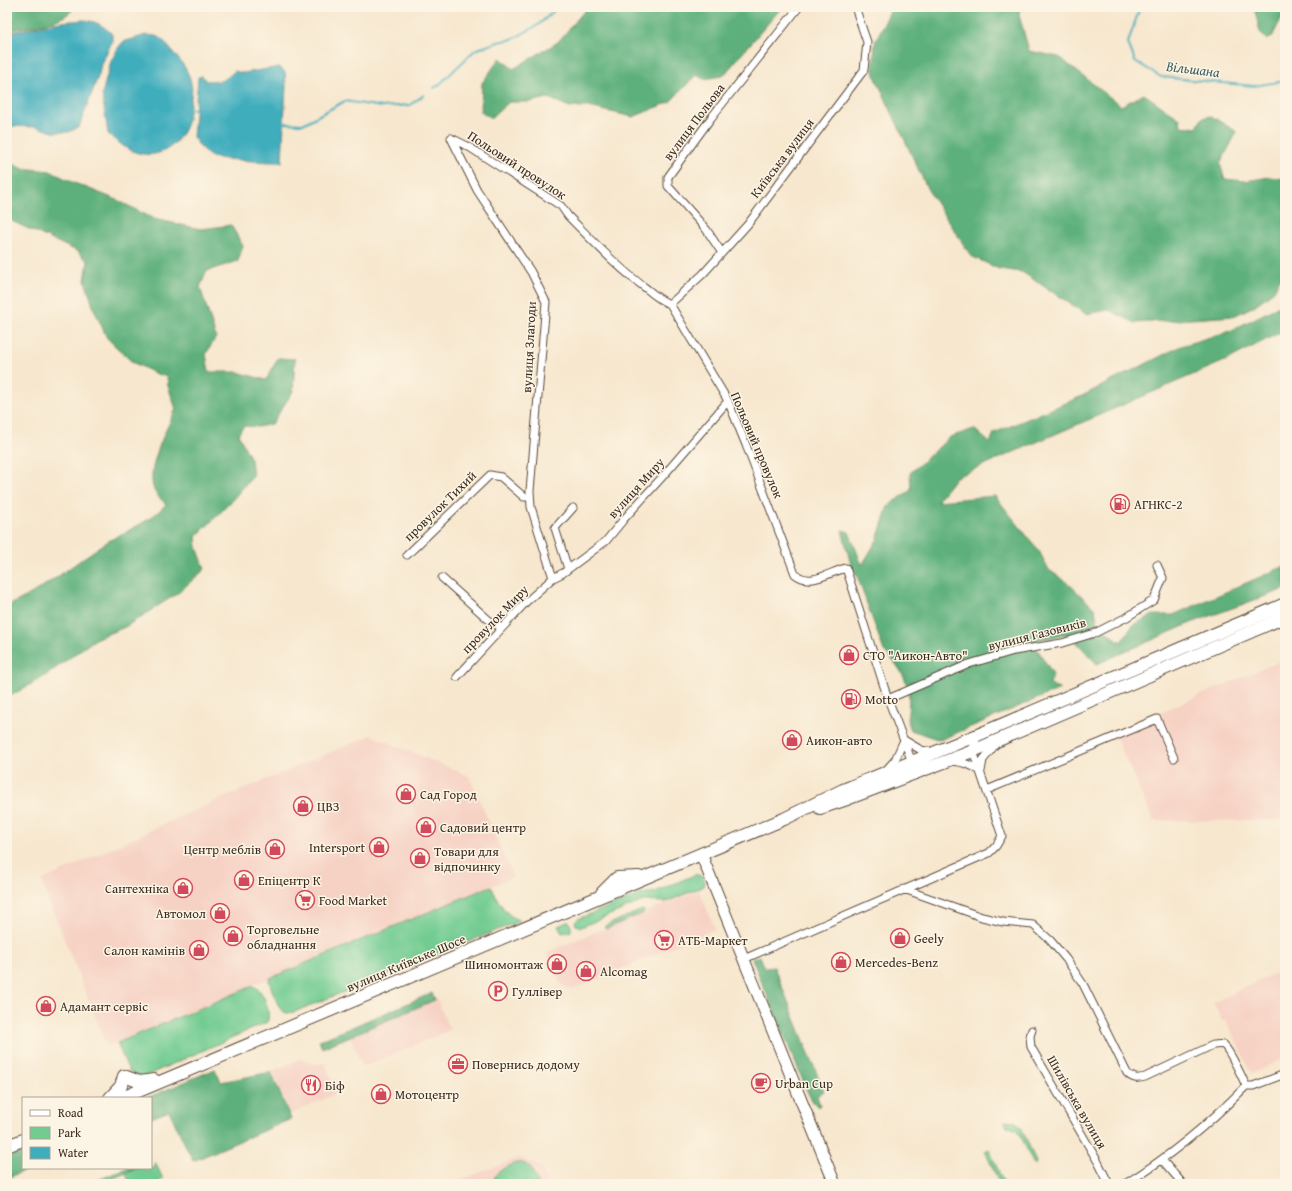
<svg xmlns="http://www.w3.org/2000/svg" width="1292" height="1191" font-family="'Gentium Book Plus',serif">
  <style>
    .built { fill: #f6d2c4 }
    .green { fill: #72cc92; stroke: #567b58 }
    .forest { fill: #5db07c; stroke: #4c6d4d }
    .water { fill: #40adbd; stroke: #3e6c6e }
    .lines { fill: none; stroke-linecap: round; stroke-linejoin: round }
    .stream { stroke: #40adbd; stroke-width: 2 }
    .minor-casing { stroke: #574638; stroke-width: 9 }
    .primary-casing { stroke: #574638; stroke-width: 13 }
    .trunk-casing { stroke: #574638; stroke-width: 14 }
    .minor { stroke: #fff; stroke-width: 7 }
    .primary { stroke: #fff; stroke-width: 11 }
    .trunk { stroke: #fff; stroke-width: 12 }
    .labels { text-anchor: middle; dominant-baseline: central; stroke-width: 3; stroke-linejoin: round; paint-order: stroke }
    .street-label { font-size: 13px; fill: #3b2a1e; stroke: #fcf5e5 }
    .poi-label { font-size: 13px; fill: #3b2a1e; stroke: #fcf5e5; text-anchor: start }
    .water-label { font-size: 14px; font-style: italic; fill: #3d5e5e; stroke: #fcf5e5 }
  </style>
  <rect width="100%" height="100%" fill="#fcf5e5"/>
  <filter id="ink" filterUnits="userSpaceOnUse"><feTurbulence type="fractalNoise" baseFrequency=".025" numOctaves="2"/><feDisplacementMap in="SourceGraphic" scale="8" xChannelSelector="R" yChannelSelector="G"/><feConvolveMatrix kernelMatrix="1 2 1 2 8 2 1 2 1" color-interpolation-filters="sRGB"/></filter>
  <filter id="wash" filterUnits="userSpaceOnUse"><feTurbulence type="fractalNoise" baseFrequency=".012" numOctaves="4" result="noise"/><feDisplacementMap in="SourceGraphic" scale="16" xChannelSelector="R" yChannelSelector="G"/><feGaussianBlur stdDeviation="0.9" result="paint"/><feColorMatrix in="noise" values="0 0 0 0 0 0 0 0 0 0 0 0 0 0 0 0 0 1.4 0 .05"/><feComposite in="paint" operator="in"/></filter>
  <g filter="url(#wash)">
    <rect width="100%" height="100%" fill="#f7e7ce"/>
    <path class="built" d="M1285,659V820L1153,821L1114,732Z
      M371,735L469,776L513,877L107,1046L41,881L188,813Z
      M699,890L715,929L571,990L560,983L547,952Z
      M1285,968V1057L1252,1074L1226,1020L1222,1021L1213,1003Z
      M437,999L450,1030L363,1067L350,1036Z
      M300,1059L316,1064L325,1063L337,1093L291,1114L272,1071Z
      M519,1157L541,1167L547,1184H451Z"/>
    <path class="green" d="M694,875C700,874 704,877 705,883L704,886L666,902L643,901L581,927L576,925L575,922L578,919L641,894L655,892Z
      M491,886C498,901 504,914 520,921L294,1012C294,1012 288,1013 287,1013C278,1012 272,989 269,981L270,978Z
      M642,910L644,911L643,913L606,929L604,927L605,926Z
      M569,921L571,927V931L562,933L558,926Z
      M253,986C263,988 272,1014 267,1022L141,1078L129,1071L117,1043Z
      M1009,1120L1016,1122L1021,1127L1036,1162L1035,1165L1033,1163L1018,1130L1007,1126L1005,1121Z
      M989,1149L1004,1184H1000L985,1151Z
      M155,1162L163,1179L153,1184H130L126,1174L137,1168L147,1170L152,1169Z
      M516,1163C531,1161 533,1173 538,1184H493C494,1170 506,1168 516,1163Z"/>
    <path class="forest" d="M7,7H75C62,25 27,26 7,31Z
      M590,7H782L723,76L704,79L696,75L670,102L633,117L589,107H570L548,98L529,102H509L491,118L481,112L482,83L500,58L513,69L558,42L585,10Z
      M892,7H1020L1019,15L1029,51L1059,57L1121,106L1144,94L1180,119L1181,126L1197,128L1202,118L1211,116L1237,132L1220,164L1225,179L1245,181L1270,177L1285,179V269L1274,291L1254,306L1234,316L1135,323L1109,310L1086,314L1022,272L999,269L971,256L928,190L873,72L875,42Z
      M1254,7H1285V17H1282L1272,37L1267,40L1260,32Z
      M7,161L21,168L50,171L72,182L117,200L154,219L201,229L231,225L243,246L238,261L207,271L200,287L216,337L206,354L209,372H237L266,380L278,358L295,359L293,391L272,424L258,427L244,426L238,434L251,459L253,476L227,506L196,537L197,547L205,569L178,593L125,627L97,638L45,676L7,698V606C44,590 74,563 107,542C127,530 151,522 166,504C161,499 155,495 153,487C147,466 167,428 176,409L168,386L167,377L157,374L132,362L107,338L94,309L85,281L88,261L77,251L7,219Z
      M1285,303V330L1227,360L956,477L937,501L995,496L1039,551L1049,570L1068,583L1095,609L1098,626L1121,642L1133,625L1153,615H1173L1285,566V589L1191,623L1097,664L1069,634L1032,641L1053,674L1050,684L1060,689L940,740L911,730L907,719C909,711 910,690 906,682C902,671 893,659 884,651L856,573L852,569L842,530L849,532L862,565L877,540L888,506L911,490L910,473L950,437L974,429L990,443L994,433L1080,397L1181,346L1230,331Z
      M760,956L765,968L774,967L824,1091L817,1096L820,1105L818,1107L813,1102L808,1093L752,959Z
      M432,993L435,1000L322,1048L319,1041Z
      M215,1069L221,1082L271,1072L291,1119L193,1161L169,1111L151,1118V1098H147Z
      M23,1151V1168H31L7,1178V1158Z
      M126,1168H137L101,1184H89Z"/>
    <path class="water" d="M84,20C96,21 104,26 112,34V42L101,64L99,74L79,127L69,132H53L36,127L10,126L7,124V33L60,22Z
      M146,35C161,35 163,40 171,50C179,59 189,70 191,83C193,90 191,97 190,104C189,109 189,114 188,119C181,146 157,163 130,150C122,146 115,139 108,134L102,94L111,61L118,48L123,42Z
      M279,67L285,72L286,86L282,162C278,163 215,159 212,157C204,153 198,144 193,137L198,77L202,76L206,81C211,80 215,82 220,81C225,80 230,75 235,71L243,73Z"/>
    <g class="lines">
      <path class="stream" d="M1140,7L1128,43L1135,61L1161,77L1254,86L1285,81
        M434,88L440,84L475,50L498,42L513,39L538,25L553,12L555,7
        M188,108L198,110
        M281,123L303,124L345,101L382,107L410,105L424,95"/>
    </g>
  </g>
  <g filter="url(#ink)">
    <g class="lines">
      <defs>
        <path id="minor" d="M451,138L469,147L561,206L568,216C593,241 618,268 647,289C654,295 661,301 670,304L728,401L746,445L795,574C811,587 829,572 846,568L888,699L912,762
          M451,138L477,190L531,272L546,302L530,491L531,507L553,578
          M722,253L706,229L668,186V177L711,118L799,7
          M670,304L703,274L748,224L864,70L867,42L855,7
          M407,555L490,475L501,477L524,497H530
          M568,569L555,528L573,508
          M442,578L490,621L502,628
          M457,677L526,602L553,578L563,573L606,541L624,519L664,475L728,401
          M888,699L969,664L1014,651L1062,643L1095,633L1127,617L1154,600L1163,578L1157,565
          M952,761C963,762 971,764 980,771
          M886,770L895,760L904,740L921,750L931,752
          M981,771L983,760L995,745
          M987,790L1157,719L1174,758
          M904,889L982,917L1003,922L1033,925L1050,940L1066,959L1083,984L1127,1073C1133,1079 1137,1079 1145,1077L1213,1045C1216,1045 1220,1044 1223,1045C1228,1047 1243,1079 1246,1086H1253L1285,1074
          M744,959L989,853L996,846L1002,836L973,751L974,743L979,735
          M1032,1030L1030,1036L1031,1047L1098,1162L1109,1184
          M1162,1160L1183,1184
          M1125,1184C1169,1157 1209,1124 1246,1086"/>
        <path id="primary" d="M701,854L835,1184"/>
        <path id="trunk" d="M820,808L847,799L973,751L1285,617
          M602,893L617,878L639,877
          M110,1098L121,1086L124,1076L140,1082L154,1080
          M122,1098L784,819L843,790L980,734L1285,604
          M7,1146L23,1140"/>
      </defs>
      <use href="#minor" class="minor-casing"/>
      <use href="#primary" class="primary-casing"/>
      <use href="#trunk" class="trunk-casing"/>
      <use href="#minor" class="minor"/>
      <use href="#primary" class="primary"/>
      <use href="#trunk" class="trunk"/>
    </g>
  </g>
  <defs>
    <symbol id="fuel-ring" viewBox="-11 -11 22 22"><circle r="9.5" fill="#fcf5e5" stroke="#d1495b" stroke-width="1.5"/><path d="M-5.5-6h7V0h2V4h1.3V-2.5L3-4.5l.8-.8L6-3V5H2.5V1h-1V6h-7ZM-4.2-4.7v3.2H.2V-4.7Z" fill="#d1495b"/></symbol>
    <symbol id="shop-ring" viewBox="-11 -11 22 22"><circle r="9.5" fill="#fcf5e5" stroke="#d1495b" stroke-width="1.5"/><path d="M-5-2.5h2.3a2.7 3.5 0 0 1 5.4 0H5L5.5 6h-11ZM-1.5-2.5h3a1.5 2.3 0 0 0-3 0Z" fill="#d1495b"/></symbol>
    <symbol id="supermarket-ring" viewBox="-11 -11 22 22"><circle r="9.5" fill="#fcf5e5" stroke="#d1495b" stroke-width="1.5"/><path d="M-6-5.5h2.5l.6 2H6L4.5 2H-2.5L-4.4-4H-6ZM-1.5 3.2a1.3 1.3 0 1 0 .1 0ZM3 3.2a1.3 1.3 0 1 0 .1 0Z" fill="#d1495b"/></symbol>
    <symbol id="parking-ring" viewBox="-11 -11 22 22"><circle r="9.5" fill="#fcf5e5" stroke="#d1495b" stroke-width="1.5"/><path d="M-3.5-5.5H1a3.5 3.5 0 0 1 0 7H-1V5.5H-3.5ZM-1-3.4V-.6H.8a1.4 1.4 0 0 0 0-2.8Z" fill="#d1495b"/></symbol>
    <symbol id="office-ring" viewBox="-11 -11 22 22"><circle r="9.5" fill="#fcf5e5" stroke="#d1495b" stroke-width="1.5"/><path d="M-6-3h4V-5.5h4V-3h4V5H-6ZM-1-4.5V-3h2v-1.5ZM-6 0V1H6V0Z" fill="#d1495b"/></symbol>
    <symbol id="cafe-ring" viewBox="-11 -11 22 22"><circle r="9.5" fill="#fcf5e5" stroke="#d1495b" stroke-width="1.5"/><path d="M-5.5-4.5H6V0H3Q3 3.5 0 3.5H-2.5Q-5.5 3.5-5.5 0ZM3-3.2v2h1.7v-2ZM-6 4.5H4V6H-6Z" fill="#d1495b"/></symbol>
    <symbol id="restaurant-ring" viewBox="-11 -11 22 22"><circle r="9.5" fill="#fcf5e5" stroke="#d1495b" stroke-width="1.5"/><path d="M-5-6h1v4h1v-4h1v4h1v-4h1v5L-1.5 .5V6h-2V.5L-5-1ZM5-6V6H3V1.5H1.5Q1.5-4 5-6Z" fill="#d1495b"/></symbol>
  </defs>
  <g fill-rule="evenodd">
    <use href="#fuel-ring" x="1109" y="493" width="22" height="22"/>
    <use href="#shop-ring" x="838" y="644" width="22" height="22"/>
    <use href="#fuel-ring" x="840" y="688" width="22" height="22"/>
    <use href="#shop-ring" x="781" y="729" width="22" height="22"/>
    <use href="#shop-ring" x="395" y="783" width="22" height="22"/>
    <use href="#shop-ring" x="292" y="795" width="22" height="22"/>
    <use href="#shop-ring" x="415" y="816" width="22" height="22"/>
    <use href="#shop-ring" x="368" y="836" width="22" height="22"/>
    <use href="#shop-ring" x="264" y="838" width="22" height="22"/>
    <use href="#shop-ring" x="409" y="847" width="22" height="22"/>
    <use href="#shop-ring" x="233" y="869" width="22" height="22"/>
    <use href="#shop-ring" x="172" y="877" width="22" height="22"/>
    <use href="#supermarket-ring" x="294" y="889" width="22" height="22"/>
    <use href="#shop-ring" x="209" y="902" width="22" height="22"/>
    <use href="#shop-ring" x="222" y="925" width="22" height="22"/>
    <use href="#shop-ring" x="889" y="927" width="22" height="22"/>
    <use href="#supermarket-ring" x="653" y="929" width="22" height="22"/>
    <use href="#shop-ring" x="188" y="939" width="22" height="22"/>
    <use href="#shop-ring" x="830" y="951" width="22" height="22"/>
    <use href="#shop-ring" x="546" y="953" width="22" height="22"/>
    <use href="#shop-ring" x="575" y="960" width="22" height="22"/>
    <use href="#parking-ring" x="487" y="980" width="22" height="22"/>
    <use href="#shop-ring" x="35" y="995" width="22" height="22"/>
    <use href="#office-ring" x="447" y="1053" width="22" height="22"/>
    <use href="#cafe-ring" x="750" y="1072" width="22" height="22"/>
    <use href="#restaurant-ring" x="300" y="1074" width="22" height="22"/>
    <use href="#shop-ring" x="370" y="1083" width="22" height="22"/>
  </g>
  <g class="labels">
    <g class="street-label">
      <text transform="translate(694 122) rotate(-53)">вулиця Польова</text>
      <text transform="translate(782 158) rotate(-53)">Київська вулиця</text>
      <text transform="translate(517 165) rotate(33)">Польовий провулок</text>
      <text transform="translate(529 347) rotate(-87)">вулиця Злагоди</text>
      <text transform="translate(757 445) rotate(67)">Польовий провулок</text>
      <text transform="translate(636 488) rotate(-48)">вулиця Миру</text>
      <text transform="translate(440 506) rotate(-44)">провулок Тихий</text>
      <text transform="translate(495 619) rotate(-46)">провулок Миру</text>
      <text transform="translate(1037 634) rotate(-14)">вулиця Газовиків</text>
      <text transform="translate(406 963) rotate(-23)">вулиця Київське Шосе</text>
      <text transform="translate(1077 1102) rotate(60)">Шилівська вулиця</text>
    </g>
    <g class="poi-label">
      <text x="1134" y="504">АГНКС-2</text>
      <text x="863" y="655">СТО "Аикон-Авто"</text>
      <text x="865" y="699">Motto</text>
      <text x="806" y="740">Аикон-авто</text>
      <text x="420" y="794">Сад Город</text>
      <text x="317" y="806">ЦВЗ</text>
      <text x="440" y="827">Садовий центр</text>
      <text x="365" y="847" text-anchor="end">Intersport</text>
      <text x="261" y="849" text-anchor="end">Центр меблів</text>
      <text x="434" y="851">Товари для<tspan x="434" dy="15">відпочинку</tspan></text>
      <text x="258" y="880">Епіцентр К</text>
      <text x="169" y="888" text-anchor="end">Сантехніка</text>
      <text x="319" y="900">Food Market</text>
      <text x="206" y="913" text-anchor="end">Автомол</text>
      <text x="247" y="929">Торговельне<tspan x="247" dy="15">обладнання</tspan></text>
      <text x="914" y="938">Geely</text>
      <text x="678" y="940">АТБ-Маркет</text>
      <text x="185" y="950" text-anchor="end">Салон камінів</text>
      <text x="855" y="962">Mercedes-Benz</text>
      <text x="543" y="964" text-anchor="end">Шиномонтаж</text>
      <text x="600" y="971">Alcomag</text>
      <text x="512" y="991">Гуллівер</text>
      <text x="60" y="1006">Адамант сервіс</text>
      <text x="472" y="1064">Повернись додому</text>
      <text x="775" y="1083">Urban Cup</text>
      <text x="325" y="1085">Біф</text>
      <text x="395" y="1094">Мотоцентр</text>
    </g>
    <g class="water-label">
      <text transform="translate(1193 69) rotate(7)">Вільшана</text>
    </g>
  </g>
  <rect width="1292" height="1191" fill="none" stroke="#fcf5e5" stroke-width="24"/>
  <rect x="22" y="1097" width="130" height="72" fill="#fcf5e5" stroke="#afa495"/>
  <rect x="30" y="1110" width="20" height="6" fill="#ffffff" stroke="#afa495"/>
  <text x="58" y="1117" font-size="12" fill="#3b2a1e">Road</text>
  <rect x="30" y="1127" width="20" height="12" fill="#72cc92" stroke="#afa495"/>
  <text x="58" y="1137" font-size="12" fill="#3b2a1e">Park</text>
  <rect x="30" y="1147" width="20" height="12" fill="#40adbd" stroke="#afa495"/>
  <text x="58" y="1157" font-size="12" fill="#3b2a1e">Water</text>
</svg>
